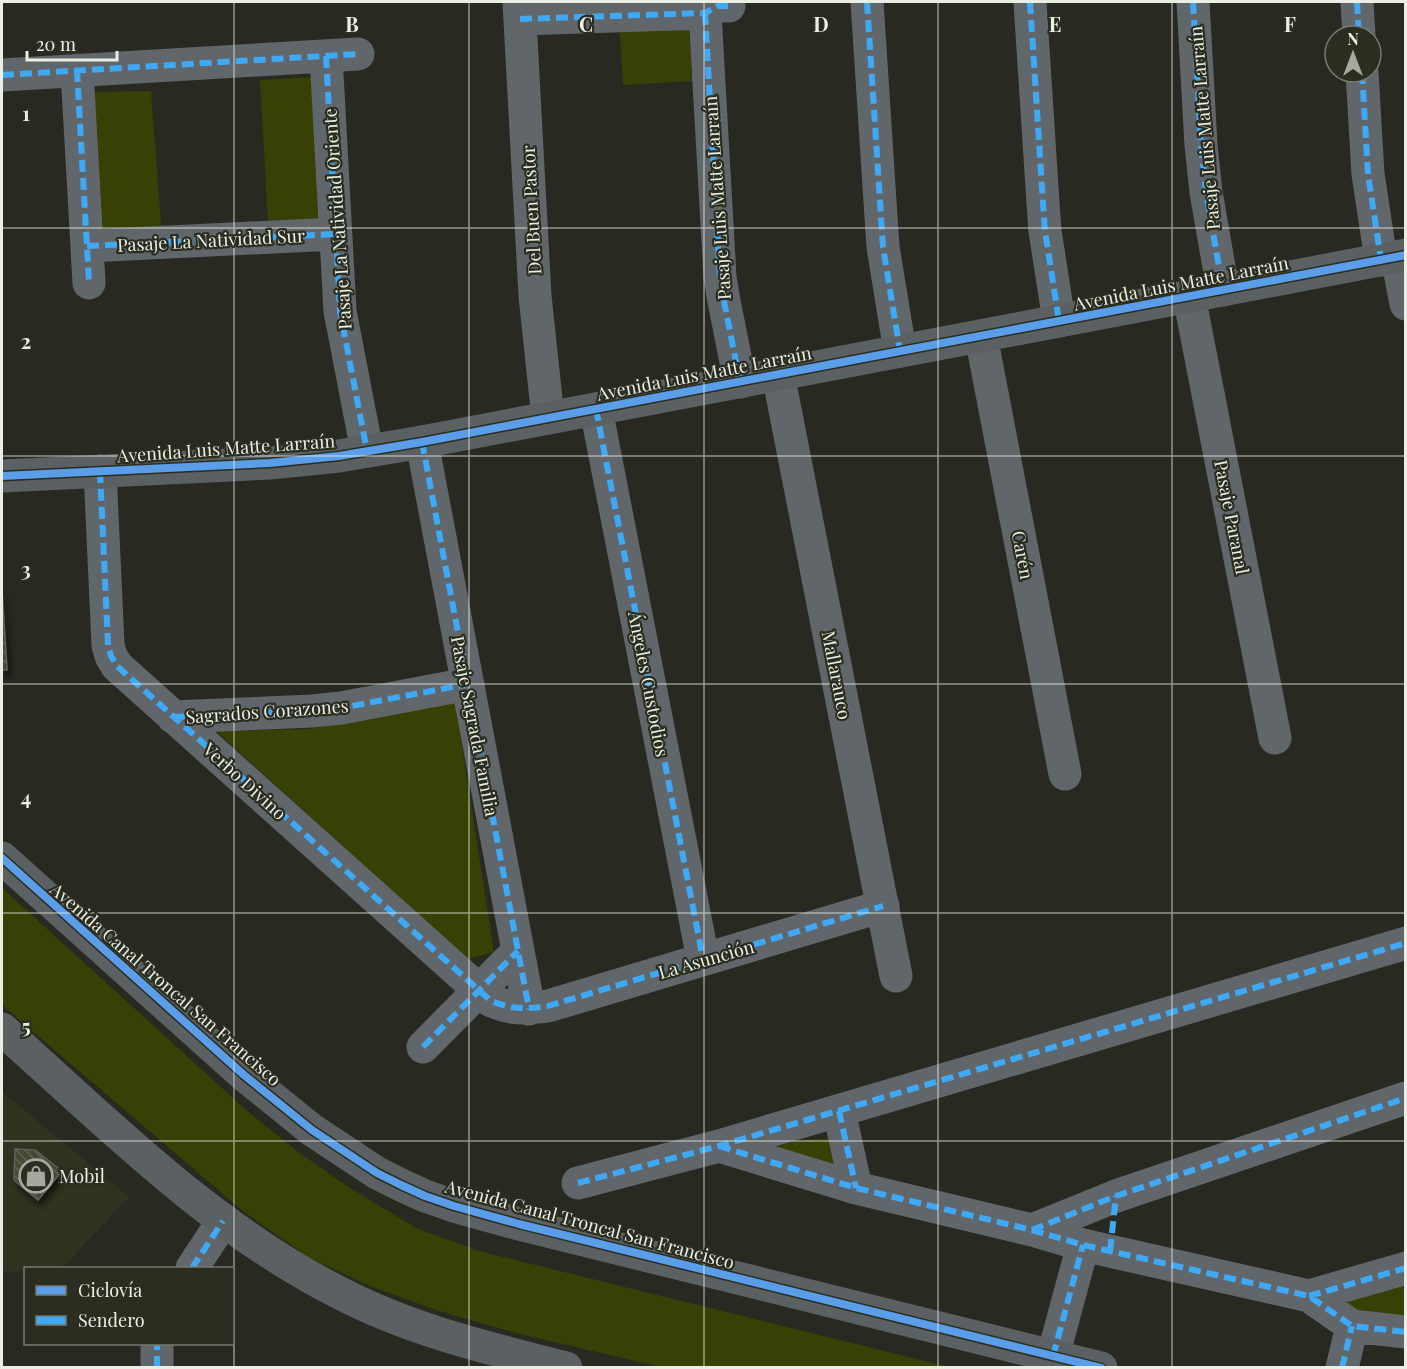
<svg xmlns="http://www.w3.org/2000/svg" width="1407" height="1369" font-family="'Playfair Display',serif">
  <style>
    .built { fill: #2f3420 }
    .green { fill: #374005 }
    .building { fill: url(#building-back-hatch); stroke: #5f605a; stroke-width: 1.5; filter: url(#shadow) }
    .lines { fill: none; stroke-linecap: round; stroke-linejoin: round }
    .street { stroke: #61666b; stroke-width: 33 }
    .secondary { stroke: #5b6062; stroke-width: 33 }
    .quiet { stroke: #3fa9f5; stroke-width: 6; stroke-dasharray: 12 6; stroke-linecap: butt }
    .cycleway-casing { stroke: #2a2d1f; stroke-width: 11 }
    .cycleway { stroke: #5a9eea; stroke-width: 8 }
    .grid { fill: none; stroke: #ebeee4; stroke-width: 1.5; stroke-opacity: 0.55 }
    .labels { text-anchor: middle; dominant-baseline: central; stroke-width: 4.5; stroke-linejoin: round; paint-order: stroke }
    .street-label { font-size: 18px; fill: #ebeee4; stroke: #2a2d1f }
    .poi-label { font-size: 18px; fill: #ebeee4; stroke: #2a2d1f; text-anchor: start }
    .grid-label { font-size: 20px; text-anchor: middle; font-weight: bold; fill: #ebeee4; stroke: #2a2d1f; stroke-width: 4.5; stroke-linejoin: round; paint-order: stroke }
  </style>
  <defs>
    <pattern id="building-back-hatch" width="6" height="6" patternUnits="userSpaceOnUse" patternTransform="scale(1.5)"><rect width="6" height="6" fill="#444834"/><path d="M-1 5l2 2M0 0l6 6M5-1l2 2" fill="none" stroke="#5f6351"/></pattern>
    <filter id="shadow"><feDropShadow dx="3.5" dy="6" stdDeviation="3" flood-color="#0009"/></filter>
  </defs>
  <rect width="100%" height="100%" fill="#282a22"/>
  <path class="built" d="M2,1092L129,1197L62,1268H26L25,1271L2,1272Z"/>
  <path class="green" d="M689,28L692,81L623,85L620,32Z
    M311,77L320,219L268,222L260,80Z
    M151,91L162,236L100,241L93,92Z
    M455,702L494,952L468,959L216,731L311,729Z
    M2,888L245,1109L298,1152L347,1186L416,1228L479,1251L949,1367H661L516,1333L436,1310L370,1286L310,1258L244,1212L2,1005Z
    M835,1138L837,1175L766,1151L794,1141Z
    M1405,1268V1332L1309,1296Z"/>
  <path class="building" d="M2,589L7,670H2Z
    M15,1149L35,1150L62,1171L38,1200L14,1180Z"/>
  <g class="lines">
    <path class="street" d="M519,2L535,296L548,418
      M867,2L883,247L900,351
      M1030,2L1043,203L1045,231L1059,321
      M1193,2L1201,145L1206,192L1223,290
      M1357,2L1359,36
      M705,13L720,277L723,296L740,382
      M520,19L705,13L718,6H729
      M326,56L340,311L367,451
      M77,70L89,283
      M1362,72L1368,174L1381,260
      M2,75L358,54
      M87,246L335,234
      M1397,257L1406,304
      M1189,296L1275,738
      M981,336L1065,774
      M778,374L896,976
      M596,409L703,959
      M422,442L529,1009
      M100,471L108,645L111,656L117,666L490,1000C511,1010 525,1009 548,1006L883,906
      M173,717L312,711L341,708L468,684
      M423,1047L518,951
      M839,1111L856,1188
      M719,1146L856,1188L1032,1230L1083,1245L1309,1296L1352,1326L1406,1332
      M578,1183L719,1146L1406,943
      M1032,1230L1116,1196L1406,1098
      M192,1268L223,1221
      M1309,1296L1406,1268
      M1053,1356L1083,1245
      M157,1368V1344
      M1342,1368L1352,1326"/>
    <path class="secondary" d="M2,476L270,463L339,456L422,442L1406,255
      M2,858L244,1075L312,1130L377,1173L401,1185L425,1196L454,1206L519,1224L1101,1368
      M2,1029C108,1124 210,1227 338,1292C410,1330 488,1348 566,1368"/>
    <path class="quiet" d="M867,2L883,247L900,351
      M1030,2L1043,203L1045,231L1059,321
      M1193,2L1201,145L1206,192L1223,290
      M1357,2L1359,36
      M705,13L720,277L723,296L740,382
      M520,19L705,13L718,6H729
      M326,56L340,311L367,451
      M77,70L89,283
      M1362,72L1368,174L1381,260
      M2,75L358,54
      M87,246L335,234
      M596,409L703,959
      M422,442L529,1009
      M100,471L108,645L111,656L117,666L490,1000C511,1010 525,1009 548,1006L883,906
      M173,717L312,711L341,708L468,684
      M423,1047L518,951
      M839,1111L856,1188
      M719,1146L856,1188L1032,1230L1083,1245L1309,1296L1352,1326L1406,1332
      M578,1183L719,1146L1406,943
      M1032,1230L1116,1196L1406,1098
      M1110,1251L1116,1196
      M192,1268L223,1221
      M1309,1296L1406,1268
      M1053,1356L1083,1245
      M157,1368V1344
      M1342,1368L1352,1326"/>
    <defs>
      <path id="cycleway" d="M2,476L270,463L339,456L422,442L1406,255
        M2,858L244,1075L312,1130L377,1173L401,1185L425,1196L454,1206L519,1224L1101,1368"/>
    </defs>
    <use href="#cycleway" class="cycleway-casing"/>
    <use href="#cycleway" class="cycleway"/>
  </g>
  <path class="grid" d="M234,2V1368M469,2V1368M704,2V1368M938,2V1368M1172,2V1368M2,228H1406M2,456H1406M2,684H1406M2,913H1406M2,1141H1406"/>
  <defs>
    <symbol id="shop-ring" viewBox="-11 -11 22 22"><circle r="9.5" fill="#2a2d1f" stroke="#a7a9a0" stroke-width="1.5"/><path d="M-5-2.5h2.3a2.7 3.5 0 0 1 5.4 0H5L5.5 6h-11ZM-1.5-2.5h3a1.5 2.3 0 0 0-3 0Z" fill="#a7a9a0"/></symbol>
  </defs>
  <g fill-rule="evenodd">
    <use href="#shop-ring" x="17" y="1157" width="38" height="38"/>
  </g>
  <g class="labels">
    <g class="street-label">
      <text transform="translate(1204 128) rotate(-95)">Pasaje Luis Matte Larraín</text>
      <text transform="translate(717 198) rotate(-94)">Pasaje Luis Matte Larraín</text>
      <text transform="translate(531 210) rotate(-93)">Del Buen Pastor</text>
      <text transform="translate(337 219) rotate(-94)">Pasaje La Natividad Oriente</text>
      <text transform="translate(211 240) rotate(-3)">Pasaje La Natividad Sur</text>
      <text transform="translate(1181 283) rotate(-11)">Avenida Luis Matte Larraín</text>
      <text transform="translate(704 373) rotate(-11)">Avenida Luis Matte Larraín</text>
      <text transform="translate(226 448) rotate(-4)">Avenida Luis Matte Larraín</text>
      <text transform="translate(1232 517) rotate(79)">Pasaje Paranal</text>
      <text transform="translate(1023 555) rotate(79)">Carén</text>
      <text transform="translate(837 675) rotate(79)">Mallarauco</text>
      <text transform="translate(649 684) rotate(79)">Ángeles Custodios</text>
      <text transform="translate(267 711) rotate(-4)">Sagrados Corazones</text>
      <text transform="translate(475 726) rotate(79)">Pasaje Sagrada Familia</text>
      <text transform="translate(245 781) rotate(42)">Verbo Divino</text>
      <text transform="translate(706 959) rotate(-16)">La Asunción</text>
      <text transform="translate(166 984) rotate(41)">Avenida Canal Troncal San Francisco</text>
      <text transform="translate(590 1224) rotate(15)">Avenida Canal Troncal San Francisco</text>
    </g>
    <g class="poi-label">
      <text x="59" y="1176">Mobil</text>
    </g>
  </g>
  <g class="grid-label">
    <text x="352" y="32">B</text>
    <text x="586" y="32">C</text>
    <text x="821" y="32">D</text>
    <text x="1055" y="32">E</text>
    <text x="1290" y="32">F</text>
    <text x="26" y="121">1</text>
    <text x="26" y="349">2</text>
    <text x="26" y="577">3</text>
    <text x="26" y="805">4</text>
    <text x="26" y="1034">5</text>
  </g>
  <rect width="1407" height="1369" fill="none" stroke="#ebeee4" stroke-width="6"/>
  <rect x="24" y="1267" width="210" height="78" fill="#2a2d1f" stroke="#777a6e" stroke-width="1.5"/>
  <rect x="36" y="1286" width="30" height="9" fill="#5a9eea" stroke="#777a6e" stroke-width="1.5"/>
  <text x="78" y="1297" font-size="18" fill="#ebeee4">Ciclovía</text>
  <rect x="36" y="1316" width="30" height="9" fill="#3fa9f5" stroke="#777a6e" stroke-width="1.5"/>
  <text x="78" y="1327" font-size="18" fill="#ebeee4">Sendero</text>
  <g transform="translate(1353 54)"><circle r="28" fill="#2a2d1f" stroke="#777a6e" stroke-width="1.5"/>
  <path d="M0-4.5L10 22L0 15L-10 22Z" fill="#a7a9a0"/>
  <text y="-9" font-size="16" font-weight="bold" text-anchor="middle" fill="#ebeee4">N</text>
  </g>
  <path d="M27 51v9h90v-9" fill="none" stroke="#ebeee4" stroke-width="3"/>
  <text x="36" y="51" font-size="18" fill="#ebeee4" stroke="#2a2d1f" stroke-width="4.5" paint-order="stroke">20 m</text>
</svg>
